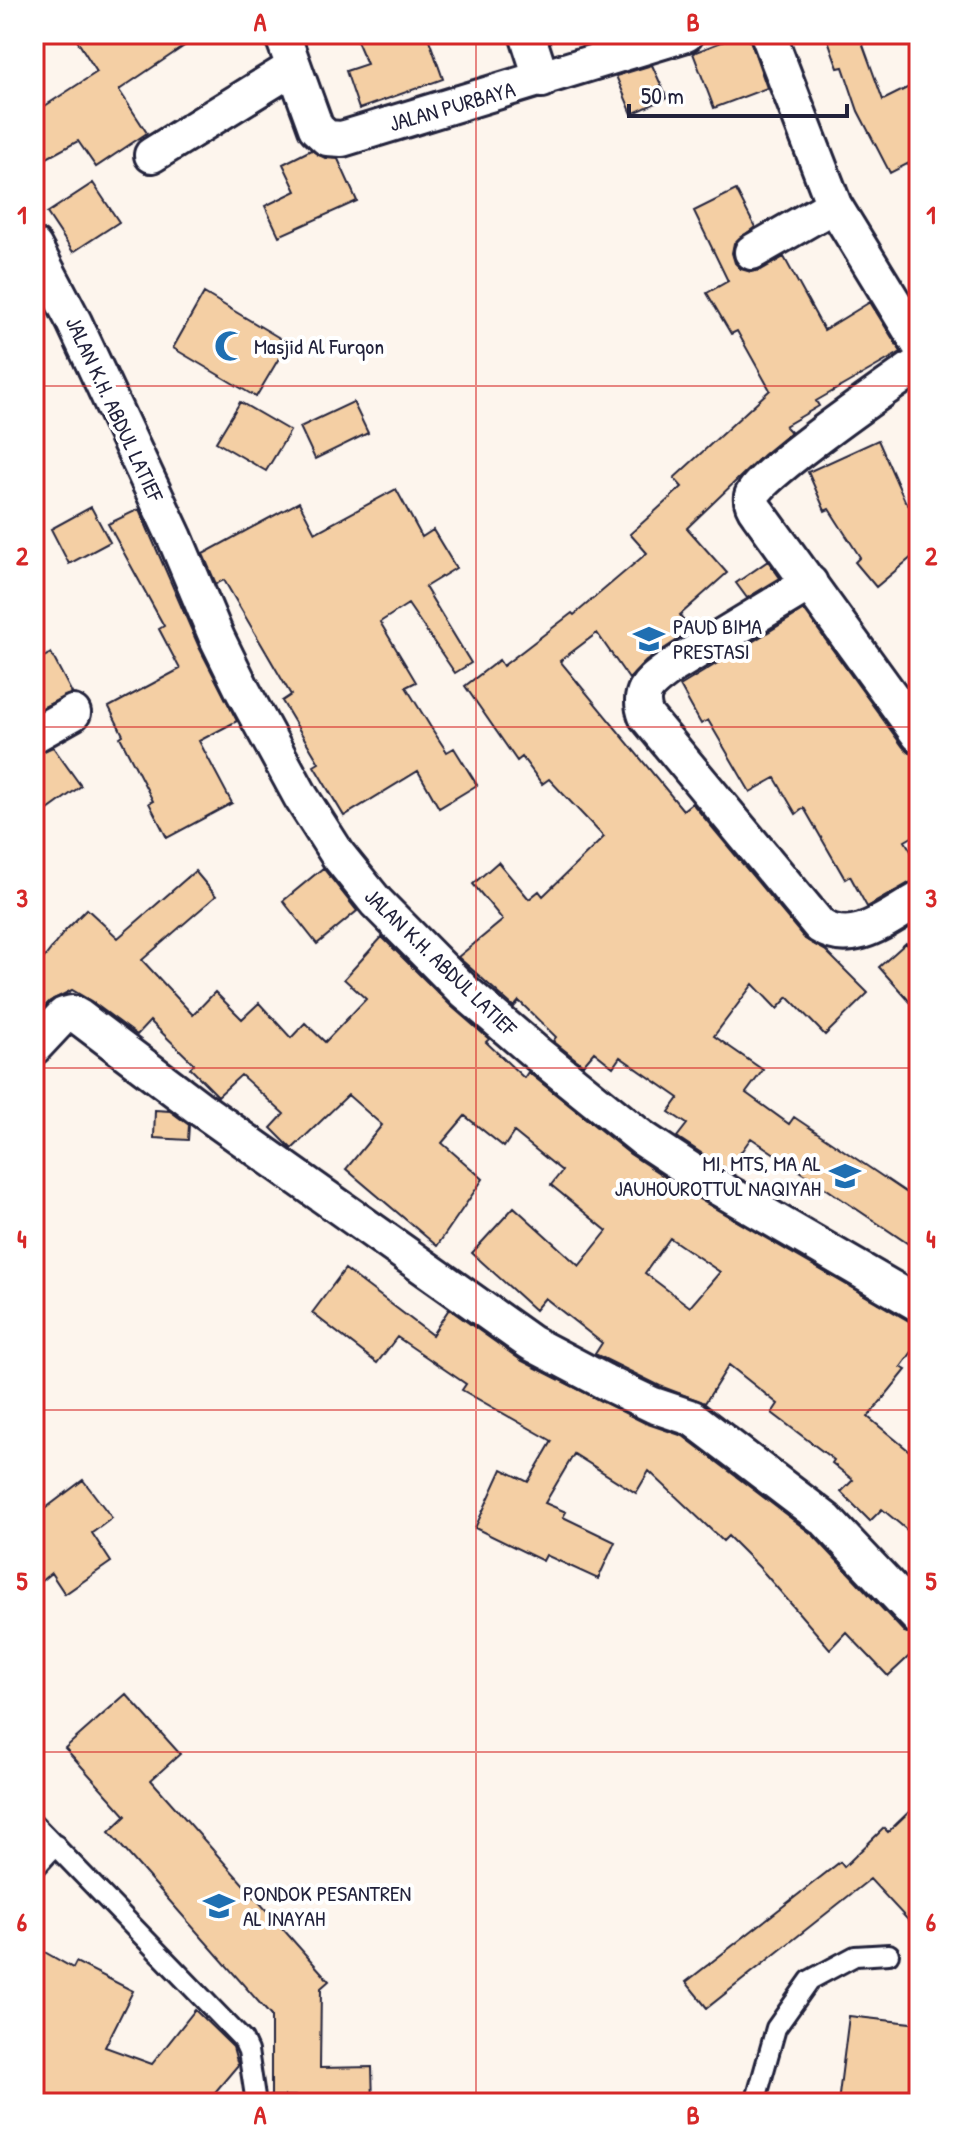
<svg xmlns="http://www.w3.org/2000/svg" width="953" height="2137" font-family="'Patrick Hand',sans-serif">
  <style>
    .building { fill: #f4cfa4; stroke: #22223b; stroke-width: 2; fill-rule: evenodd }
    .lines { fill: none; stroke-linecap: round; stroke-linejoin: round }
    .lane-casing { stroke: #22223b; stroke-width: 24 }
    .street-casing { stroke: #22223b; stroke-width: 40 }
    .lane { stroke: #fff; stroke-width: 18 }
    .street { stroke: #fff; stroke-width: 34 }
    .grid { fill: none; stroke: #d62828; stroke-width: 2; stroke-opacity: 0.55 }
    .labels { text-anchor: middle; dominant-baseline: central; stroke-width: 8; stroke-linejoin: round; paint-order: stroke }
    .street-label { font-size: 22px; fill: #22223b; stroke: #fff }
    .poi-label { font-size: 22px; fill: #22223b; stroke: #fff; text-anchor: start }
    .neatline { fill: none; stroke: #d62828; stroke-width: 3 }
    .grid-label { font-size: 26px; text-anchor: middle; font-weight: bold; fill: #d62828 }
  </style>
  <rect width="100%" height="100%" fill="#fdf5ed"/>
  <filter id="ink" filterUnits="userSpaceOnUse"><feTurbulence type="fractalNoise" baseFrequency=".0125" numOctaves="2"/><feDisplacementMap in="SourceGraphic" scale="16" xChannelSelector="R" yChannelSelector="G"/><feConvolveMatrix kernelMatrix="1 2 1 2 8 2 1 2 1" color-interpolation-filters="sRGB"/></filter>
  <g filter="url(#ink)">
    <path class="building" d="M73,34H202L119,90L147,133L96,167L78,141L34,165V113L97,72Z
      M354,34H427L443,79L359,109L346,71L367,64Z
      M742,34H748L767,88L714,108L693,53Z
      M826,34H859L883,100L919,82V158L890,173L858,111L843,67L838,68Z
      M652,65L667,98L632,114L616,76Z
      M311,150L325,158L338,159L357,201L279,236L265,206L296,191L283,164Z
      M93,183L119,222L73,252L47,213Z
      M736,190L755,227L734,243L732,253L735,263L741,269L751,272L761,270L784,257L824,330L870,302L901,352L816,401L819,406L785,426L791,432L763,455L687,528L727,573L680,615L691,631L646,661L629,679L597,633L560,661L683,810L692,803L805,939L826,951L868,993L825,1035L788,997L777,1009L753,984L714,1036L763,1070L746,1093L789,1124L794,1117L919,1201V1251L751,1138L728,1170L718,1164L677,1137L687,1124L669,1112L679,1098L620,1057L613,1067L594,1052L583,1065L553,1041L556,1037L519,1001L514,1007L458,957L503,920L473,884L498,862L529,899L539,891L543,896L604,837L549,779L542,784L522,757L517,761L465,686L499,660L503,666L572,613L574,615L647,553L630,534L682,487L674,478L770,390L737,331L731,334L707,293L728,281L694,211Z
      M204,293L288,343L256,397L173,348Z
      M240,402L290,431L266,471L216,442Z
      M353,402L368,433L315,459L300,427Z
      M878,440L905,501L919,518V551L876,587L855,562L860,557L829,509L825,511L808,472Z
      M396,489L422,537L433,530L456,568L425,587L471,663L455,673L408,604L380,622L416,682L406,687L430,726L447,752L454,748L477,785L439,808L418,771L344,816L314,766L319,763L282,701L291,695L224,580L216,584L203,554L299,502L315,533Z
      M91,507L110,542L69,564L51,529Z
      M139,509L199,647L237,721L199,741L232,803L167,838L149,803L153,801L120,737L123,735L109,707L180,669L159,629L164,626L108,524Z
      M768,561L780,578L747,598L736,583Z
      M804,610L903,747L910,753L919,755V833L905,841L919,864V880L909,883L867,907L850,876L845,879L804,808L796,814L775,778L750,792L708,720L701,724L680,686Z
      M51,653L72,693L34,712V662Z
      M53,747L81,786L34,820V755Z
      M323,868L357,911L317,944L283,901Z
      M195,871L216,896L142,960L193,1015L215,992L242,1019L259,1003L291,1038L305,1023L325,1042L366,999L344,979L382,937L451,1006L489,1039L486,1042L524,1078L528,1072L630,1154L697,1198L909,1321L919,1324V1342L901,1367L906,1370L868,1417L919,1459V1540L882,1509L870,1521L841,1492L853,1480L832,1463L834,1460L772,1413L778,1404L729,1365L705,1403L660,1386L595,1354L602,1343L545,1298L535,1310L472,1253L514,1207L579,1266L607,1231L551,1185L562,1171L514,1132L504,1147L465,1116L442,1143L483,1179L437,1246L346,1169L382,1125L348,1095L292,1149L271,1128L284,1114L241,1075L218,1096L190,1068L194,1064L150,1021L137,1035L91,1001L72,990L50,1001L42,1009L34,1002V971L65,931L87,909L118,938ZM670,1238L720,1272L690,1307L645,1273Z
      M906,943L919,958V1012L879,967Z
      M155,1110L170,1111L189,1125L188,1140L154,1138Z
      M345,1269L432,1335L449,1309L522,1361L645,1423L683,1436L813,1535L904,1632L919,1637V1647L888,1676L846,1632L830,1649L759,1567L728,1536L723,1541L649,1471L636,1493L574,1454L545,1503L566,1512L563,1517L615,1542L598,1579L546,1555L543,1561L475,1528L502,1469L528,1482L552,1441L462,1390L466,1384L397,1337L377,1363L312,1313Z
      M83,1480L112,1518L92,1533L111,1562L65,1594L51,1573L34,1587V1517Z
      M126,1694L180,1754L151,1780L329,1981L321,1988L320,2068L372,2067L373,2103H335V2097L271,2096V2016L109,1832L126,1816L65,1748Z
      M919,1802V1932L870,1879L707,2008L686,1982L840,1862L844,1867L884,1828L888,1832Z
      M34,1946L73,1968L76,1962L133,1991L105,2047L152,2064L195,2010L233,2047L238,2065L206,2103H34Z
      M849,2016L919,2024V2103H838Z"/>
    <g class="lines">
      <defs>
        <path id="lane" d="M34,1824L243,2040L248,2051L256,2103
          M34,1869L56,1845
          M755,2103L776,2028L810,1980L855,1956L889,1954"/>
        <path id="street" d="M282,34L316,128L327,138L342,139L686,34
          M527,34L542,80
          M768,34L834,205L919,344
          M152,155L294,67
          M34,246L74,322L175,538L217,638L243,691L301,797L338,855L376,902L465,992L535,1052L642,1138L707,1181L919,1304
          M752,252L834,205
          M919,364C894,382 757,476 752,496C751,502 754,508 758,513L919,735
          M810,583L671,667C652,682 636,689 646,716L820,926C854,948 888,917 919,900
          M34,735L73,713
          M34,1047L64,1015L72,1013L79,1017L198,1107L531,1343L611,1385L653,1405L692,1418L826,1520L919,1618"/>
      </defs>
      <use href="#lane" class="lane-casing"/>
      <use href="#street" class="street-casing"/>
      <use href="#lane" class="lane"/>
      <use href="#street" class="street"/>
    </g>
  </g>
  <path class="grid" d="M476,34V2103M34,386H919M34,727H919M34,1068H919M34,1410H919M34,1752H919"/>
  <defs>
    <symbol id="mosque-bare" viewBox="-9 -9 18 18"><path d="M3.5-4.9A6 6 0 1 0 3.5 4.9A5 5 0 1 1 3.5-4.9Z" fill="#1f6fb2" stroke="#fff" stroke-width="2.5" paint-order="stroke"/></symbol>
    <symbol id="school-bare" viewBox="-9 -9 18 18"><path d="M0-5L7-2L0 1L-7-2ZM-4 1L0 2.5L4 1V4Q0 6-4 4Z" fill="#1f6fb2" stroke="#fff" stroke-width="2.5" paint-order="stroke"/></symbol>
  </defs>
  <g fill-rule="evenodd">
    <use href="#mosque-bare" x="208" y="324" width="44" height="44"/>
    <use href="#school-bare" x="627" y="617" width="44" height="44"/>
    <use href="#school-bare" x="823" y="1154" width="44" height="44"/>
    <use href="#school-bare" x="197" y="1884" width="44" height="44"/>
  </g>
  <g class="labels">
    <g class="street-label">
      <text transform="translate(452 106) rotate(-16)">JALAN PURBAYA</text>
      <text transform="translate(115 409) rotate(65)">JALAN K.H. ABDUL LATIEF</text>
      <text transform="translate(441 962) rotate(44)">JALAN K.H. ABDUL LATIEF</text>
    </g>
    <g class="poi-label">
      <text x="254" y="346">Masjid Al Furqon</text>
      <text x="673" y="626">PAUD BIMA<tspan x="673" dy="25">PRESTASI</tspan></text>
      <text x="821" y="1163" text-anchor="end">MI, MTS, MA AL<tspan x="821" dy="25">JAUHOUROTTUL NAQIYAH</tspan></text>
      <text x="243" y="1893">PONDOK PESANTREN<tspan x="243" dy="25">AL INAYAH</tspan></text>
    </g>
  </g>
  <rect width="953" height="2137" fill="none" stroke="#fff" stroke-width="88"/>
  <path d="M629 104v12h218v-12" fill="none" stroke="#22223b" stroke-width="4"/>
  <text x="641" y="104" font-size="24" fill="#22223b" stroke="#ffffff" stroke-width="6" paint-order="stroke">50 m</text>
  <rect x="44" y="44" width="865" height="2049" class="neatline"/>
  <g class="grid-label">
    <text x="260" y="31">A</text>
    <text x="693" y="31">B</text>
    <text x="22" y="224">1</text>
    <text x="931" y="224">1</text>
    <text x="22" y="565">2</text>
    <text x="931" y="565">2</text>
    <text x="22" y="907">3</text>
    <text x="931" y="907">3</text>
    <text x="22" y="1248">4</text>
    <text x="931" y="1248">4</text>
    <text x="22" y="1590">5</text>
    <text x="931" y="1590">5</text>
    <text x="22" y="1931">6</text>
    <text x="931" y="1931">6</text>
    <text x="260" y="2124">A</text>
    <text x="693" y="2124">B</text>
  </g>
</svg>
